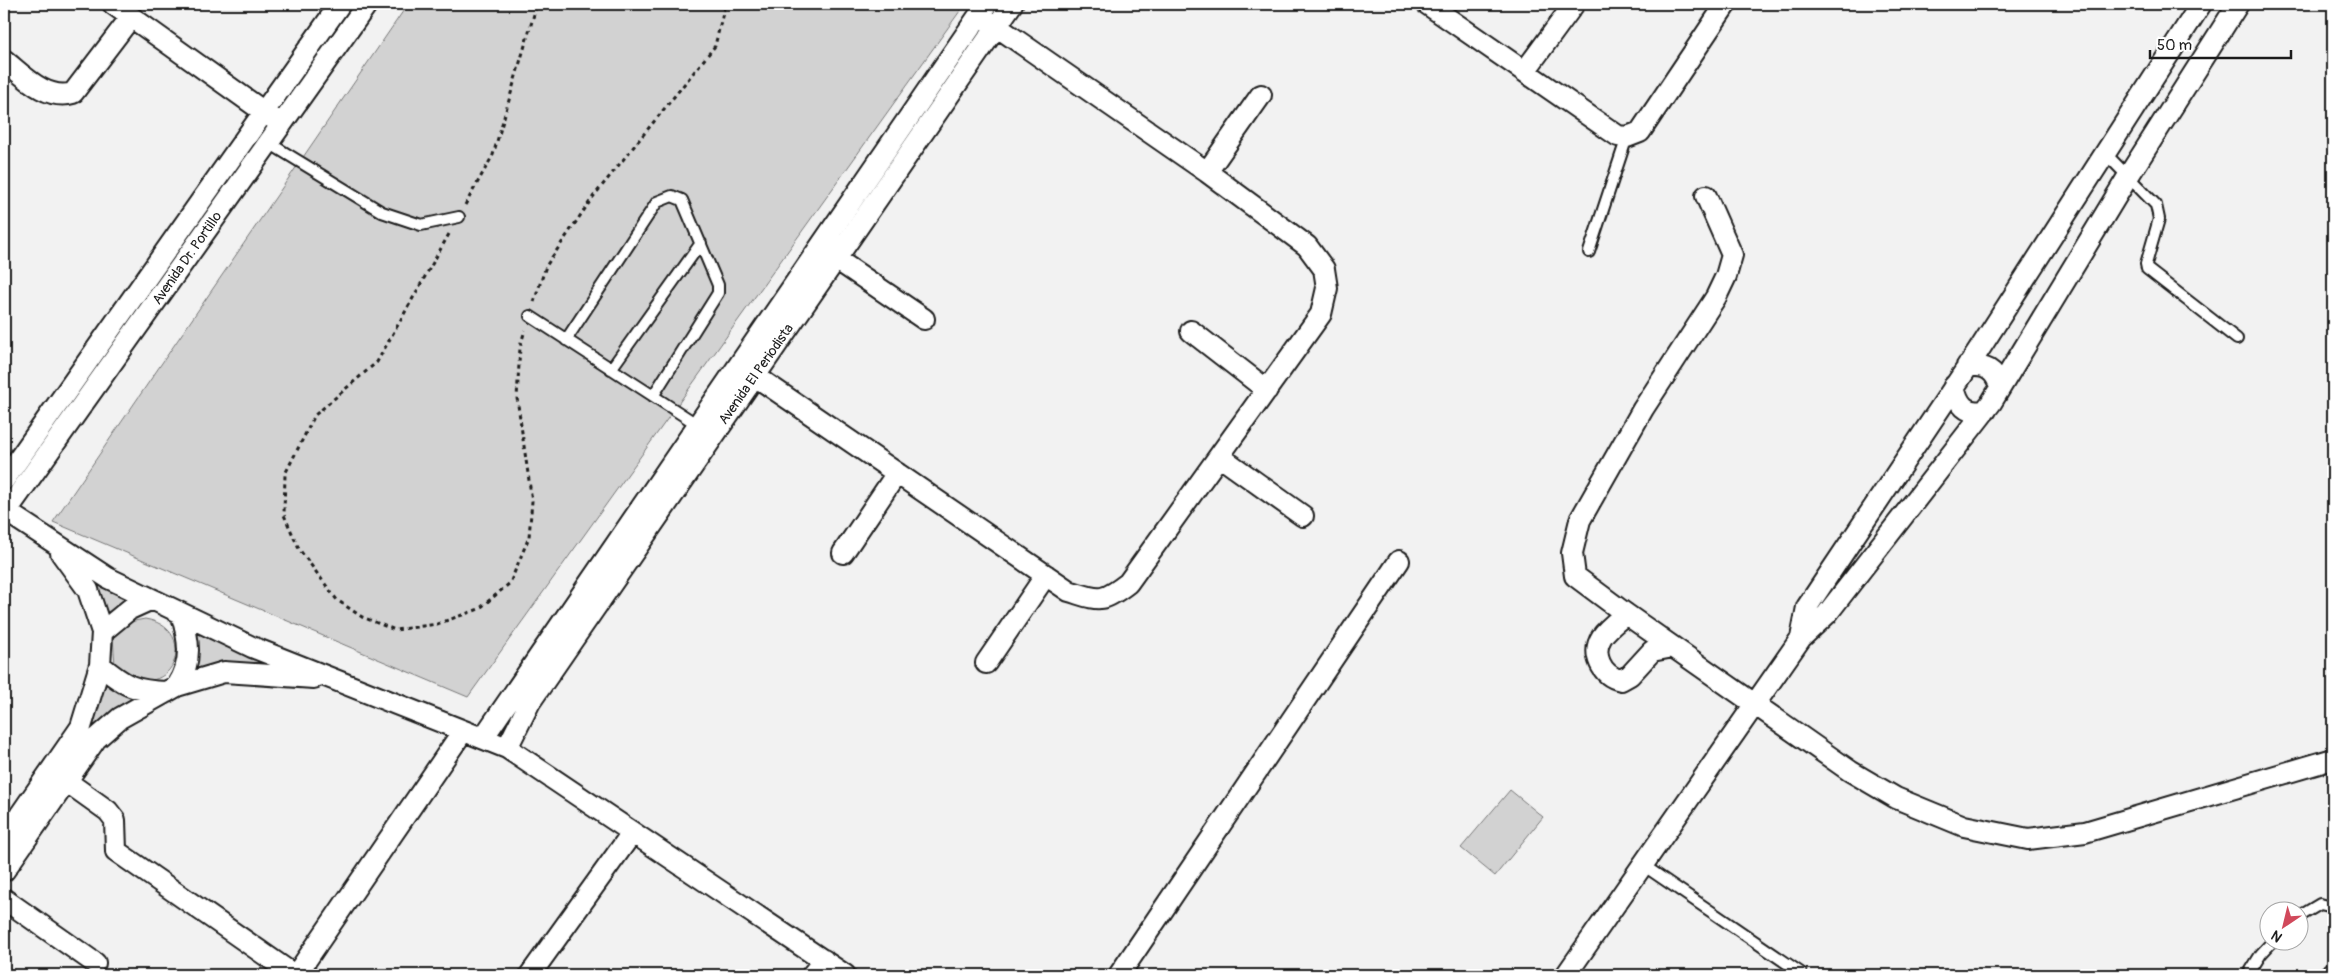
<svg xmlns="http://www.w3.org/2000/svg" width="2337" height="979" font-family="Pangolin,sans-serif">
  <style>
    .green { fill: #d2d2d2; stroke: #777 }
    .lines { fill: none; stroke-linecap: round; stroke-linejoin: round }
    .service-casing { stroke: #1c1c1c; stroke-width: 14 }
    .minor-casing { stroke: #1c1c1c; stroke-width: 24 }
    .path { stroke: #1c1c1c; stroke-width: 3; stroke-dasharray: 4 4; stroke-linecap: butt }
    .service { stroke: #fff; stroke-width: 10 }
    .minor { stroke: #fff; stroke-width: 20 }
    .labels { text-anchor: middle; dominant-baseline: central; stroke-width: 4.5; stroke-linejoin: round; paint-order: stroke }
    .street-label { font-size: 14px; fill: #1c1c1c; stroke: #fff }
  </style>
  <rect width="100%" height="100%" fill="#f2f2f2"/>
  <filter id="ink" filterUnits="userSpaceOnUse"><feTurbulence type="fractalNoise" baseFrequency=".02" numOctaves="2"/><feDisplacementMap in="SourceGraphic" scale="10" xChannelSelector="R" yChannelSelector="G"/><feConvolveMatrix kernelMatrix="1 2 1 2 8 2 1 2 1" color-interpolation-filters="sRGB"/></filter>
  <g filter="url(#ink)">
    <path class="green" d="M408,4H965L468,697L53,522Z
      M92,576L130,597L107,613Z
      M145,619C194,627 179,686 142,680C133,679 122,670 115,665L113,637L129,622Z
      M196,628L292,668L196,669Z
      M105,684L133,700L93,726Z
      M1510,790L1543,817L1495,876L1461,848Z"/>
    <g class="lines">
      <defs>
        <path id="service" d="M269,143L382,212L421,225L459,217
          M2104,152L2156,205L2159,219L2146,264L2147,269L2237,339
          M1589,252L1627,137
          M530,316L698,425
          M566,340L657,202L672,196L682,200L718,285V293L653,396
          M611,369L701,243
          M1643,865L1801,973
          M2300,916L2320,904L2333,907
          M2248,975L2261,954L2272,942"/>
        <path id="minor" d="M113,4L274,119
          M1427,4L1618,136L1627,137L1640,132L1726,4
          M2201,4L1977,353L1807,607L1801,638L1827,614L1991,403L2129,175L2238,4
          M4,60C23,75 46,101 73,93L131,17
          M1525,71L1574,4
          M1207,172L1261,95
          M1706,196L1732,255L1726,276L1716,297L1643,409L1580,520L1572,553L1575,576L1626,614L1850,771L1896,798L1964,826L2028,839L2085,832L2333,759
          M836,259L924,319
          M1191,331L1267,390
          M739,365L1069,591C1099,600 1101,604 1128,583L1321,314L1327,288L1324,269L1307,246L1207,172L980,15
          M1967,366C1985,365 1995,369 2000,387
          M1954,386C1958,404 1966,416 1986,410
          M1219,456L1303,516
          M4,480L340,4
          M4,510L108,578L181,613L252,647L507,748L845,975
          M6,512L367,4
          M843,553L897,473
          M1626,614C1610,627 1590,640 1600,663C1604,672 1611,678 1621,680L1630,675L1652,651L1673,647
          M102,632L130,609L152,599
          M986,663L1046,575
          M100,665C125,686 134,691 167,692
          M177,686C193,662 189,639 181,613
          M483,738L986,5
          M507,748L530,702L1012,4
          M66,781L108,811L115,820L116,851L294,975
          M4,838L81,727L100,665L102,632L88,590L61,553
          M4,871L96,739L120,718L177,686L224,672L314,678
          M4,899L95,963
          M296,975L463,731
          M530,975L632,833
          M812,975L824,960
          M1119,975L1399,561
          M1566,975L1801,638
          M2330,975L2333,973"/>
      </defs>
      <use href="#service" class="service-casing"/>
      <use href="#minor" class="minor-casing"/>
      <path class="path" d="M465,205L493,155L537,4
        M449,234L377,362L315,415L285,474L284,515L299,549L337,600L362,617L395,630L437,624L479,609L510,583L529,537L532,501L517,398L520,347L525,330
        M534,302L546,266L593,197L715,46L725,4"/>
      <use href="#service" class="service"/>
      <use href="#minor" class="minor"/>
    </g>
  </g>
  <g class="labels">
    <g class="street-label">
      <text transform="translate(187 258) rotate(-55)">Avenida Dr. Portillo</text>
      <text transform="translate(756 374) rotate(-55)">Avenida El Periodista</text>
    </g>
  </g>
  <rect width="2337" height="979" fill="none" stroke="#fff" stroke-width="20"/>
  <rect x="10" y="10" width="2317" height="959" fill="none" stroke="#1c1c1c" stroke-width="2" filter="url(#ink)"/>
  <g transform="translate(2284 926) rotate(215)"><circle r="24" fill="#ffffff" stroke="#a4a4a4"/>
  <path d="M0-4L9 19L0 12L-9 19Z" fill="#d1495b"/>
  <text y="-8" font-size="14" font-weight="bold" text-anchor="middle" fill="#1c1c1c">N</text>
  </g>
  <path d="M2150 50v8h141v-8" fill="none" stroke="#1c1c1c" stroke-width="2.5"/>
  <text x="2157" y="50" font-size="15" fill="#1c1c1c" stroke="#ffffff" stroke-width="4" paint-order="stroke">50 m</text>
</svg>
